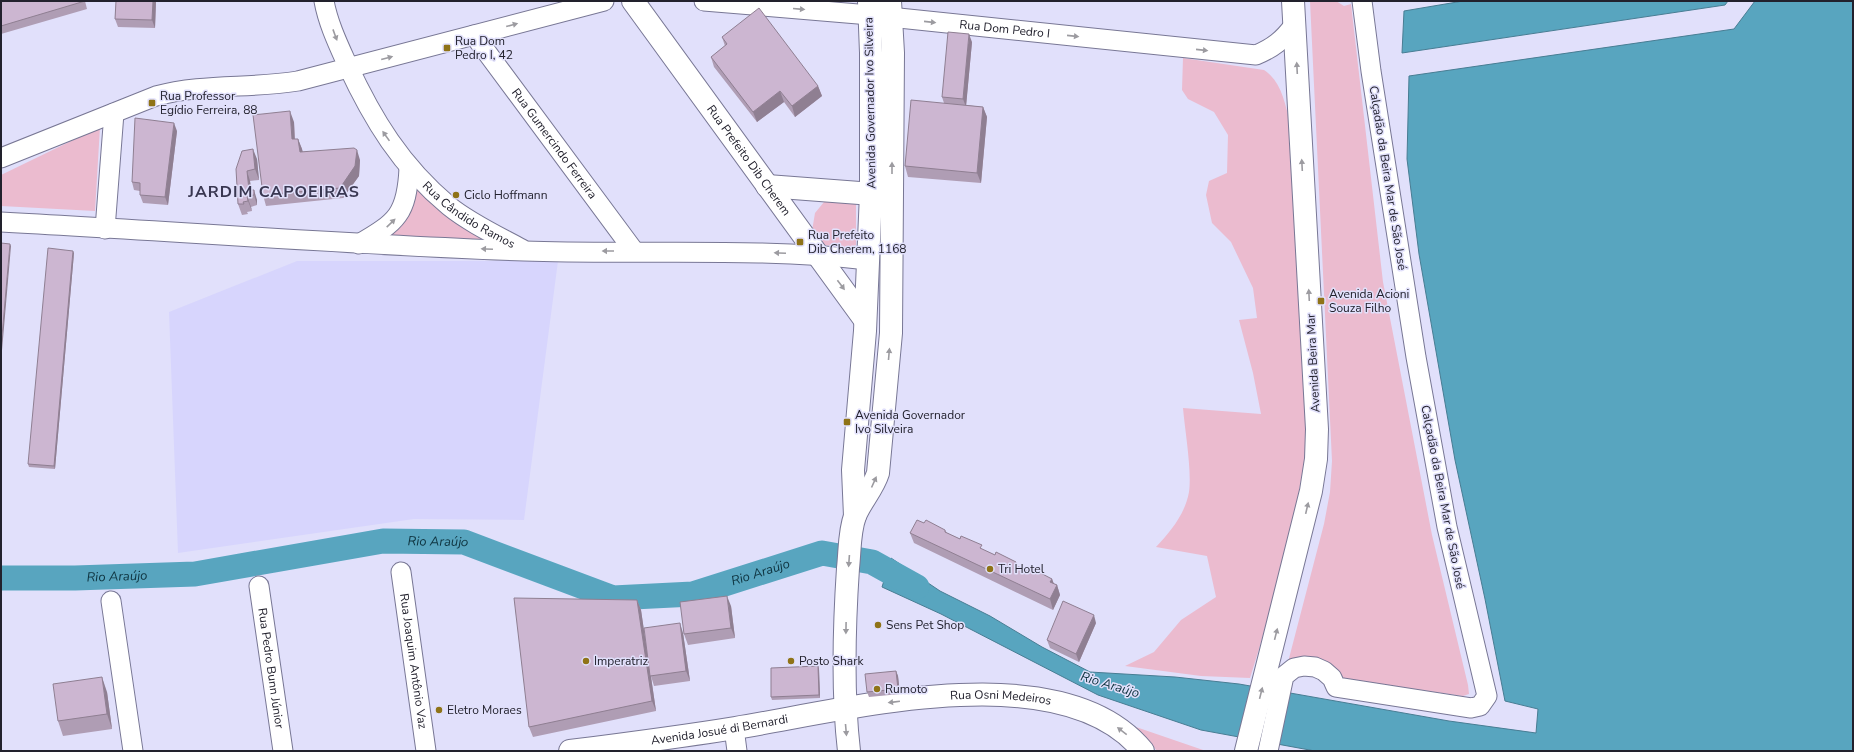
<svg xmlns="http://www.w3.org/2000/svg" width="1854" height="752" font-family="'Nunito Sans',sans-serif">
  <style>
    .built { fill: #d7d5fd }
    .green { fill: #ebbbcf }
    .water { fill: #58a5bf; stroke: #487d93 }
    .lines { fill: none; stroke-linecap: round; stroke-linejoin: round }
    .river { stroke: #58a5bf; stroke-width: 25 }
    .minor-casing { stroke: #787795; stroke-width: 21 }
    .major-casing { stroke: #787795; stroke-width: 24 }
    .minor { stroke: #fff; stroke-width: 19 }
    .major { stroke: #fff; stroke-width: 22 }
    .wall { fill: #af9db4 }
    .shaded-wall { fill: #8f7f92 }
    .building { fill: #ccb6d1; stroke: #8f7f92 }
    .oneway { fill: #9c9ba0 }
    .poi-dot { fill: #8f7317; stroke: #e1e0fb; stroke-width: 1.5 }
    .labels { text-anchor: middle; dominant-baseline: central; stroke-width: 3; stroke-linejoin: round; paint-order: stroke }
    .street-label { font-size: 12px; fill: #22212d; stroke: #e1e0fb }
    .poi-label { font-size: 12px; fill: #22212d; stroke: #e1e0fb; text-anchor: start }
    .water-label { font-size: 13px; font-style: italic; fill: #0e333f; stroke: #e1e0fb }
    .district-label { font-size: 16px; font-weight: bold; letter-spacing: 1px; fill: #393751; stroke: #e1e0fb }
  </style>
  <rect width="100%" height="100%" fill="#e1e0fb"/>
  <path class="built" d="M297,261H558L524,520L414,519L178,553L169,312Z"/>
  <path class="green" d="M1310,1H1336L1344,6L1351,4L1383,282L1432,535L1468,685L1469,694L1463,696L1337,678L1287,666L1324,524L1330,492L1332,461Z
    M1183,58L1264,70C1281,81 1285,103 1290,123L1306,412L1305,459L1291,534L1259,649L1250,678L1201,676L1125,666L1154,652L1181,620L1216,597L1207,556L1156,547C1171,531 1185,514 1189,492C1192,471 1185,431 1183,408L1261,414L1253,373L1239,320L1257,318L1253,288L1231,242L1212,223L1206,195L1209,181L1227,173L1228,135L1214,112L1188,99L1182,90Z
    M100,127L95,211L1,206V175Z
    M417,185L501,240L386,238C404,227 416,207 417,185Z
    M824,202L856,203V248L823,245L812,231L815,213Z
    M1136,727L1206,751H1157Z"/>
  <path class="water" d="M1463,1H1728L1725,5L1402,53L1404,11Z
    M1755,1H1853V751H1315L1201,730L1098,695L941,614L882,587L891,558L940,591L990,616L1042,647L1090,672L1175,677L1239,684L1449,721L1536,733L1538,709L1505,701L1485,599L1455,460L1419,254L1407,159L1409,76L1734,29Z"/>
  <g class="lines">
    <path class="river" id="s1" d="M1,578H75L195,574L383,541L464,542L613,598L693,594L822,553L872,562L917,587"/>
    <defs>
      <g id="minor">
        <path id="s2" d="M324,1C328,23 338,44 347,64C373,120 401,166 449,206C470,223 498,236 522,249"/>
        <path id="s3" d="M704,1L870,15L1256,55C1273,48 1283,40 1294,25"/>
        <path id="s4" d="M474,35L634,251"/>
        <path d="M1,158L156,96C204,83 249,89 298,81L604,1"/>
        <path d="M1,222C175,231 349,245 524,251C639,255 754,247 868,260"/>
        <path d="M105,229L114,113"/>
        <path d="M359,244C397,222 407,214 409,168"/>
        <path id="s5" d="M401,572L426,751"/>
        <path id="s6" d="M259,586L283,751"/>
        <path d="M111,601L133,751"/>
        <path d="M734,728L737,751"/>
        <path d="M1268,751L1284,676L1294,668L1304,666L1315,667L1324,671L1332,678L1336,687L1471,708L1480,706L1487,696L1447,527L1416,357L1371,71L1362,1"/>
      </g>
      <g id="major">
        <path id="s7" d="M633,1L865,320"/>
        <path d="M767,186L886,195"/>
        <path d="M855,516L853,470L865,331L871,194V53L869,1"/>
        <path id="s8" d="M570,751C625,744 680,737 735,728C844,711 1061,651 1143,751"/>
        <path d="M849,751C842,691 844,628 848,568C850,551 849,532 855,516C861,501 873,489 878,473L891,333L893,53L890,1"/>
        <path d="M1246,751L1311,491L1316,459L1317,429L1293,1"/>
      </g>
    </defs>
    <use href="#minor" class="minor-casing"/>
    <use href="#major" class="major-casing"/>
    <use href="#minor" class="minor"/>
    <use href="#major" class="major"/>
  </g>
  <path class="wall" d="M1,1H85L87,9L1,34Z
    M116,1H156L155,28L118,27L115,19Z
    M722,37L818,86L822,96L795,117L784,102L757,122L714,67L711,57L725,46Z
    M972,42L966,105L983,107L987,117L981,183L908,177L905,166L944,103L942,97Z
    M294,122L295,139H298L302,149L303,152L360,160L359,176L343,198L266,206L263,195Z
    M177,131L168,205L143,203L140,195V191L134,190L132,182Z
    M242,151L257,159L259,180L250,181L251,190L257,200V205L251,207L252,211L247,212L248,214L242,215L238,204Z
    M74,253L55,469L29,467L28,464Z
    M945,530L947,533L984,550L1030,572L1052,579L1054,584L1057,585L1060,595L1053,610L914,543L910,533Z
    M637,600L641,610L649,668L683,633L690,681L654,686L651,676L656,711L533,737L529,727Z
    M731,606L735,638L688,645L684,634Z
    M1096,623L1079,662L1050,648L1047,640Z
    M818,666L819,669L820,698L772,700L771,697Z
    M896,671L898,676L900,694L869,697L867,692Z
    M107,692L112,729L63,736L58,721Z"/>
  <path class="shaded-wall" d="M153,1H156L155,28L152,20Z
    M969,34L972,42L966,107L963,99Z
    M818,86L822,96L795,117L792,106Z
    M780,91L784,102L757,122L753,112Z
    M983,107L987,117L981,183L977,173Z
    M290,111L294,122L295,150L292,139Z
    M174,123L177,131L168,205L165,197Z
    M298,139L302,149L304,163L300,152Z
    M253,149L257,159L259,180L255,169Z
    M357,150L360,160L359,176L343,198L340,188Z
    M247,171L250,181L252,195L249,190Z
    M254,190L257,200V205L254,195Z
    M247,196L251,207L252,211L248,201Z
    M10,244L11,246L1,362V348Z
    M73,251L74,253L55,469L54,466Z
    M1052,579L1055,587L1057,585L1060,595L1053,610L1050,599V582Z
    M727,596L731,606L735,638L731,628Z
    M637,600L641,610L656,711L652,701Z
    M1094,615L1096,623L1079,662L1076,654Z
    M680,623L683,633L690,681L686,671Z
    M818,666L819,669L820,698L819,695Z
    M896,671L898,676L900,694L898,689Z
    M102,677L107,692L112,729L107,714Z"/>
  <path class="building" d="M1,1H85L1,26Z
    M116,1H153L152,20L115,19Z
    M759,8L818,86L792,106L780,91L753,112L711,57L727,44L722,37Z
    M948,32L969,34L963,99L942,97Z
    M911,100L983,107L977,173L905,166Z
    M290,111L292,139H298L300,152L354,148L357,150L355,166L340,188L263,195L253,115Z
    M135,118L174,123L165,197L140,195V183L132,182Z
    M253,149L255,169L247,171L249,190H254V195L247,196L248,201L243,202L244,204H238L236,169L242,151Z
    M1,243L10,244L1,348Z
    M48,248L73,251L54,466L28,464Z
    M917,520L924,523L926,520L945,530V532L960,539L961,536L982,545L980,548L995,555L996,552L1016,562L1015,565L1030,572L1031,568L1052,579L1050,582L1057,585L1050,599L910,533Z
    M727,596L731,628L684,634L680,602Z
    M514,598L637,600L652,701L529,727Z
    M1063,601L1094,615L1076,654L1047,640Z
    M680,623L686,671L650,676L644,628Z
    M818,666L819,695L771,697V668Z
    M896,671L898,689L867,692L865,674Z
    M102,677L107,714L58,721L53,684Z"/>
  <defs><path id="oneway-solid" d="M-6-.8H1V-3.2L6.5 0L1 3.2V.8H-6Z"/></defs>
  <g class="oneway">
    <use href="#oneway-solid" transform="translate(799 9) rotate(5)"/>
    <use href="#oneway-solid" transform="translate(930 22) rotate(6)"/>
    <use href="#oneway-solid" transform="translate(512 25) rotate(-15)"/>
    <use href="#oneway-solid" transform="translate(335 35) rotate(70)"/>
    <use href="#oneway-solid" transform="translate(1073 36) rotate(6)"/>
    <use href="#oneway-solid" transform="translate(1202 50) rotate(6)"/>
    <use href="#oneway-solid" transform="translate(387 58) rotate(-15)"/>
    <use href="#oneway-solid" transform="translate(1297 68) rotate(-93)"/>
    <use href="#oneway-solid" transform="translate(386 136) rotate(-125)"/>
    <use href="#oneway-solid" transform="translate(1302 165) rotate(-93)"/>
    <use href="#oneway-solid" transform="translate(892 168) rotate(-90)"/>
    <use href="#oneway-solid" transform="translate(391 223) rotate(-44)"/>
    <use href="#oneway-solid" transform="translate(487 249) rotate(-178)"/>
    <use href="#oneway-solid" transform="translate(608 251) rotate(-180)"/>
    <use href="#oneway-solid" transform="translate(780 253) rotate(-178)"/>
    <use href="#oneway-solid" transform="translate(841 285) rotate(53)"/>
    <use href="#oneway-solid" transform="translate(1309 295) rotate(-93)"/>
    <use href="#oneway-solid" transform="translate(889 354) rotate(-85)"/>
    <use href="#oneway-solid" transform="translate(874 482) rotate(-66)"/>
    <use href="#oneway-solid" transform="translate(1307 508) rotate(-77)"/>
    <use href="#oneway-solid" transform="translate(849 561) rotate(94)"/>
    <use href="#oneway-solid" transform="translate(846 628) rotate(91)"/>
    <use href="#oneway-solid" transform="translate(1276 634) rotate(-76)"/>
    <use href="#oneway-solid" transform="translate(1261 693) rotate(-76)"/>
    <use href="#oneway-solid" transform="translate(894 702) rotate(173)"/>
    <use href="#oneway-solid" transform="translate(846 730) rotate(85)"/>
    <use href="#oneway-solid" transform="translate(1122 731) rotate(-142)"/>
  </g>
  <g class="poi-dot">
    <rect x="443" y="44" width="8" height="8" rx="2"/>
    <rect x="148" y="99" width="8" height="8" rx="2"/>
    <circle cx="456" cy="195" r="4"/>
    <rect x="796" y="238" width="8" height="8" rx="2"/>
    <rect x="1317" y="297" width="8" height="8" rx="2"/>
    <rect x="843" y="418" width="8" height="8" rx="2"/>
    <circle cx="990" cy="569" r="4"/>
    <circle cx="878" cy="625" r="4"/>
    <circle cx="586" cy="661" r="4"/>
    <circle cx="791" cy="661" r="4"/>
    <circle cx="877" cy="689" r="4"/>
    <circle cx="439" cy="710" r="4"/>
  </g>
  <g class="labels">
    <g class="street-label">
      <text stroke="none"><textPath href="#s3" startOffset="302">Rua Dom Pedro I</textPath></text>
      <text transform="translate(870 103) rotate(-91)">Avenida Governador Ivo Silveira</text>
      <text stroke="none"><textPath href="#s4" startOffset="135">Rua Gumercindo Ferreira</textPath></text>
      <text stroke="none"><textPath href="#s7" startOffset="197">Rua Prefeito Dib Cherem</textPath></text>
      <text transform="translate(1388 178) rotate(81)">Calçadão da Beira Mar de São José</text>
      <text stroke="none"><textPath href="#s2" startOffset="265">Rua Cândido Ramos</textPath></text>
      <text transform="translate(1313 363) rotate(-93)">Avenida Beira Mar</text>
      <text transform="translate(1443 497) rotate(79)">Calçadão da Beira Mar de São José</text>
      <text stroke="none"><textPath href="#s5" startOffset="90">Rua Joaquim Antônio Vaz</textPath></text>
      <text stroke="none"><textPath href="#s6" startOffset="83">Rua Pedro Bunn Júnior</textPath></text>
      <text stroke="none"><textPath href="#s8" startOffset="435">Rua Osni Medeiros</textPath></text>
      <text stroke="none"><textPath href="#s8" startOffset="151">Avenida Josué di Bernardi</textPath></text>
    </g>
    <g class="poi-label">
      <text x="455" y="41">Rua Dom<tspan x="455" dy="14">Pedro I, 42</tspan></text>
      <text x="160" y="96">Rua Professor<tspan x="160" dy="14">Egídio Ferreira, 88</tspan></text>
      <text x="464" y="195">Ciclo Hoffmann</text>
      <text x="808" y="235">Rua Prefeito<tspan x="808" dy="14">Dib Cherem, 1168</tspan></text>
      <text x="1329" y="294">Avenida Acioni<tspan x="1329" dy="14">Souza Filho</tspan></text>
      <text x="855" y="415">Avenida Governador<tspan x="855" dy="14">Ivo Silveira</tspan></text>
      <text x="998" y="569">Tri Hotel</text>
      <text x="886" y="625">Sens Pet Shop</text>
      <text x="594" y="661">Imperatriz</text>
      <text x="799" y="661">Posto Shark</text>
      <text x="885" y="689">Rumoto</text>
      <text x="447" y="710">Eletro Moraes</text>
    </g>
    <g class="water-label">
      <text stroke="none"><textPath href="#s1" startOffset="440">Rio Araújo</textPath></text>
      <text stroke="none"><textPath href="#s1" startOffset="776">Rio Araújo</textPath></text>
      <text stroke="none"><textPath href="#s1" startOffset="116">Rio Araújo</textPath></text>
      <text transform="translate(1110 685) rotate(17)">Rio Araújo</text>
    </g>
    <g class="district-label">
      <text x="274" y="192">JARDIM CAPOEIRAS</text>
    </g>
  </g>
  <rect width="1854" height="752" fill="none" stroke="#22212d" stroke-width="4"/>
</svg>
